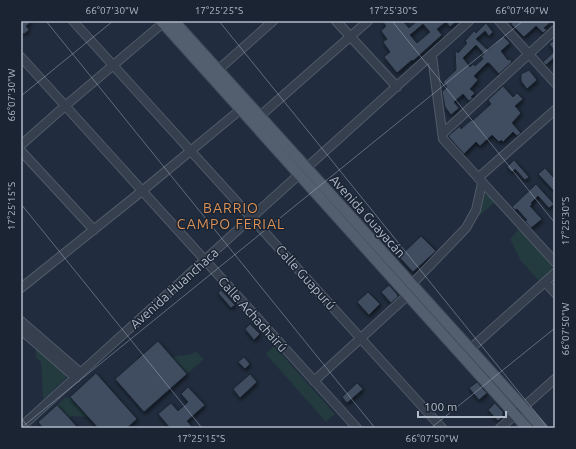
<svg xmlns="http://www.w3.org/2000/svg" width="576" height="449" font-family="Ubuntu,sans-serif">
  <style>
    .green { fill: #233b3f }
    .building { fill: #3f4d60; stroke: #1c2634; fill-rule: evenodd; filter: url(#shadow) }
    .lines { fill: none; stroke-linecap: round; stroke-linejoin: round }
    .minor-casing { stroke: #505a68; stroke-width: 10 }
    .major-casing { stroke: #3e4856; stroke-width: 12 }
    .minor { stroke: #353f4e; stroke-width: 8 }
    .major { stroke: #535e6e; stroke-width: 10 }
    .ticks { fill: none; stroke: #b0bac9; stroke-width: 1; stroke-opacity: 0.45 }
    .labels { text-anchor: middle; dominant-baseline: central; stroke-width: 3; stroke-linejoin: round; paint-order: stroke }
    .street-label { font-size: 13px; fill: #b0bac9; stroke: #1a2432 }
    .neighbourhood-label { font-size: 14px; letter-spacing: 1px; fill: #dd9257; stroke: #1a2432 }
    .neatline { fill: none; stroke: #b0bac9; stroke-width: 1.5 }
    .ticks-label { font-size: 10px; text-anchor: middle; fill: #b0bac9 }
  </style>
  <defs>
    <filter id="shadow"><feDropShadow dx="1" dy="2" stdDeviation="2" flood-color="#0009"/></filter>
  </defs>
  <rect width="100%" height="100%" fill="#212d3e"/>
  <path class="green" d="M312,179L517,405L515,407L310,181Z
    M487,193L495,202L479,216L484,196Z
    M520,228L552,264L554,269L540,282L521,261L510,239Z
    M274,346L335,414L326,422L266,354Z
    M37,348L66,375V378L44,399L43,397L41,362L36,357V349Z
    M195,351L204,359L187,374L172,357L192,354Z
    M70,397L88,417L71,416L69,418L57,405L65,398Z"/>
  <path class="building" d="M21,21H32L26,26L29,30L24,34L21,33Z
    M382,21H403L409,28L417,21H457L450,27L446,22L437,29L442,35L413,61L412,60L397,73L384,57L390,52L383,42L387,39L381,31L386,26ZM423,24L430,32L417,43L410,35Z
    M514,21H552L544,28L547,30L543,33L536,26L524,37L511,24Z
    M486,23L493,32L489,36L485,31L476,39L488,50L503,36L510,43L501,51L508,60L510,59L512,62L499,74L489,63H487L474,76L478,80L470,89L475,93L471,97L473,98L469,101L463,94L454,102L459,108L451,115L445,107L442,92L447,87L443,82L456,70L455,50L458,53L467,43L465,41L474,31L476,33ZM476,45L484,54L481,56L483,59L475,66L473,64L470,67L463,58Z
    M553,41L555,43V57L546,65L543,62L555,51L549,44Z
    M529,70L537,80L527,89L521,81V74Z
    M503,86L513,97L517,93L523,99L515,106L521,113L512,123L521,133L517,136L513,132L503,142L501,140L499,142L492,135L480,146L476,142L464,154L448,136L460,126L461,129L471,120L472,121L491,104L488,100Z
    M514,160L529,177L525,180L515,169L512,172L507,167Z
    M545,168L555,179V192L538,174Z
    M536,184L554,204L549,208L538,196L531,203L532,204L530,206L542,219L531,228L525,221L527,220L517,209L515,210L512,207Z
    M421,236L436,251L413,272L399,257Z
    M389,285L397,294L398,297L391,303L381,292Z
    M221,290L235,305L231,308L218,293Z
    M368,292L380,304L369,315L357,302Z
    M250,324L260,334L254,340L245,329Z
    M158,341L187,374L144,412L115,379Z
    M244,357L250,364L245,369L238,362Z
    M96,373L137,419L127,428H98L70,397Z
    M250,374L257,382L240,398L233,389Z
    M477,382L487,393L479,400L469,388Z
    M357,383L363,389L347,403L342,397Z
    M188,387L205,405L187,421L193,428H170L158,414L171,403L178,411L188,402L181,394Z
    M495,403L503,412V417L498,421L488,410Z
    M57,405L72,421L78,428H43L38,422Z"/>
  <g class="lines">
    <defs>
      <path id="minor" d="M73,21L442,428
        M336,21L397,87
        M499,21L555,83
        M432,56L443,139L555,262
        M21,57L357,428
        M218,70L273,21
        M260,116L368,21
        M442,134L555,30
        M21,145L65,106L163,23
        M21,151L94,230
        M478,178L555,110
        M545,282L555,293
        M412,284L466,228L476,210L482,183
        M21,288L142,191L240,110
        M21,321L81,373
        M21,330L76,378
        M470,349L555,273
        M314,381L408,295
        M21,427L252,217L469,21
        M500,428L555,379"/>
      <path id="major" d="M161,21L527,428
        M174,21L542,428"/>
    </defs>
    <use href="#minor" class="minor-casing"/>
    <use href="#major" class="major-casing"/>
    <use href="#minor" class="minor"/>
    <use href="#major" class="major"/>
  </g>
  <path class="ticks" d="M46,21L375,428M219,21L548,428M392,21L555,223M21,96L113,21M21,204L202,428M21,418L29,428M21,428L523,21M431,428L555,328"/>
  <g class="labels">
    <g class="street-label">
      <text transform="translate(368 216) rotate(48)">Avenida Guayacán</text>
      <text transform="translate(306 277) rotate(48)">Calle Guapurú</text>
      <text transform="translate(174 288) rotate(-42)">Avenida Huanchaca</text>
      <text transform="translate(253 314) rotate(48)">Calle Achachairú</text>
    </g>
    <g class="neighbourhood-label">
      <text x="231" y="208">BARRIO<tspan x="231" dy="16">CAMPO FERIAL</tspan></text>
    </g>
  </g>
  <rect width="576" height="449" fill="none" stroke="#1a2432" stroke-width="44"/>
  <path d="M418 411v6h88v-6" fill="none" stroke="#b0bac9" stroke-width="2"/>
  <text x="424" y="411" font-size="12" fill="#b0bac9" stroke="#1a2432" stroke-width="3" paint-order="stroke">100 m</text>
  <rect x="22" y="22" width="532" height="405" class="neatline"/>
  <g class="ticks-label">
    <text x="112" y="14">66°07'30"W</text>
    <text x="219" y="14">17°25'25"S</text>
    <text x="393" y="14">17°25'30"S</text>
    <text x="522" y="14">66°07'40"W</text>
    <text transform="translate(11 95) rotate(-90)" y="4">66°07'30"W</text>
    <text transform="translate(11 206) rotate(-90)" y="4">17°25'15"S</text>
    <text transform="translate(565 221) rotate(-90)" y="4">17°25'30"S</text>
    <text transform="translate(565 329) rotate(-90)" y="4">66°07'50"W</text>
    <text x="201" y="442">17°25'15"S</text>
    <text x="432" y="442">66°07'50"W</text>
  </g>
</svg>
